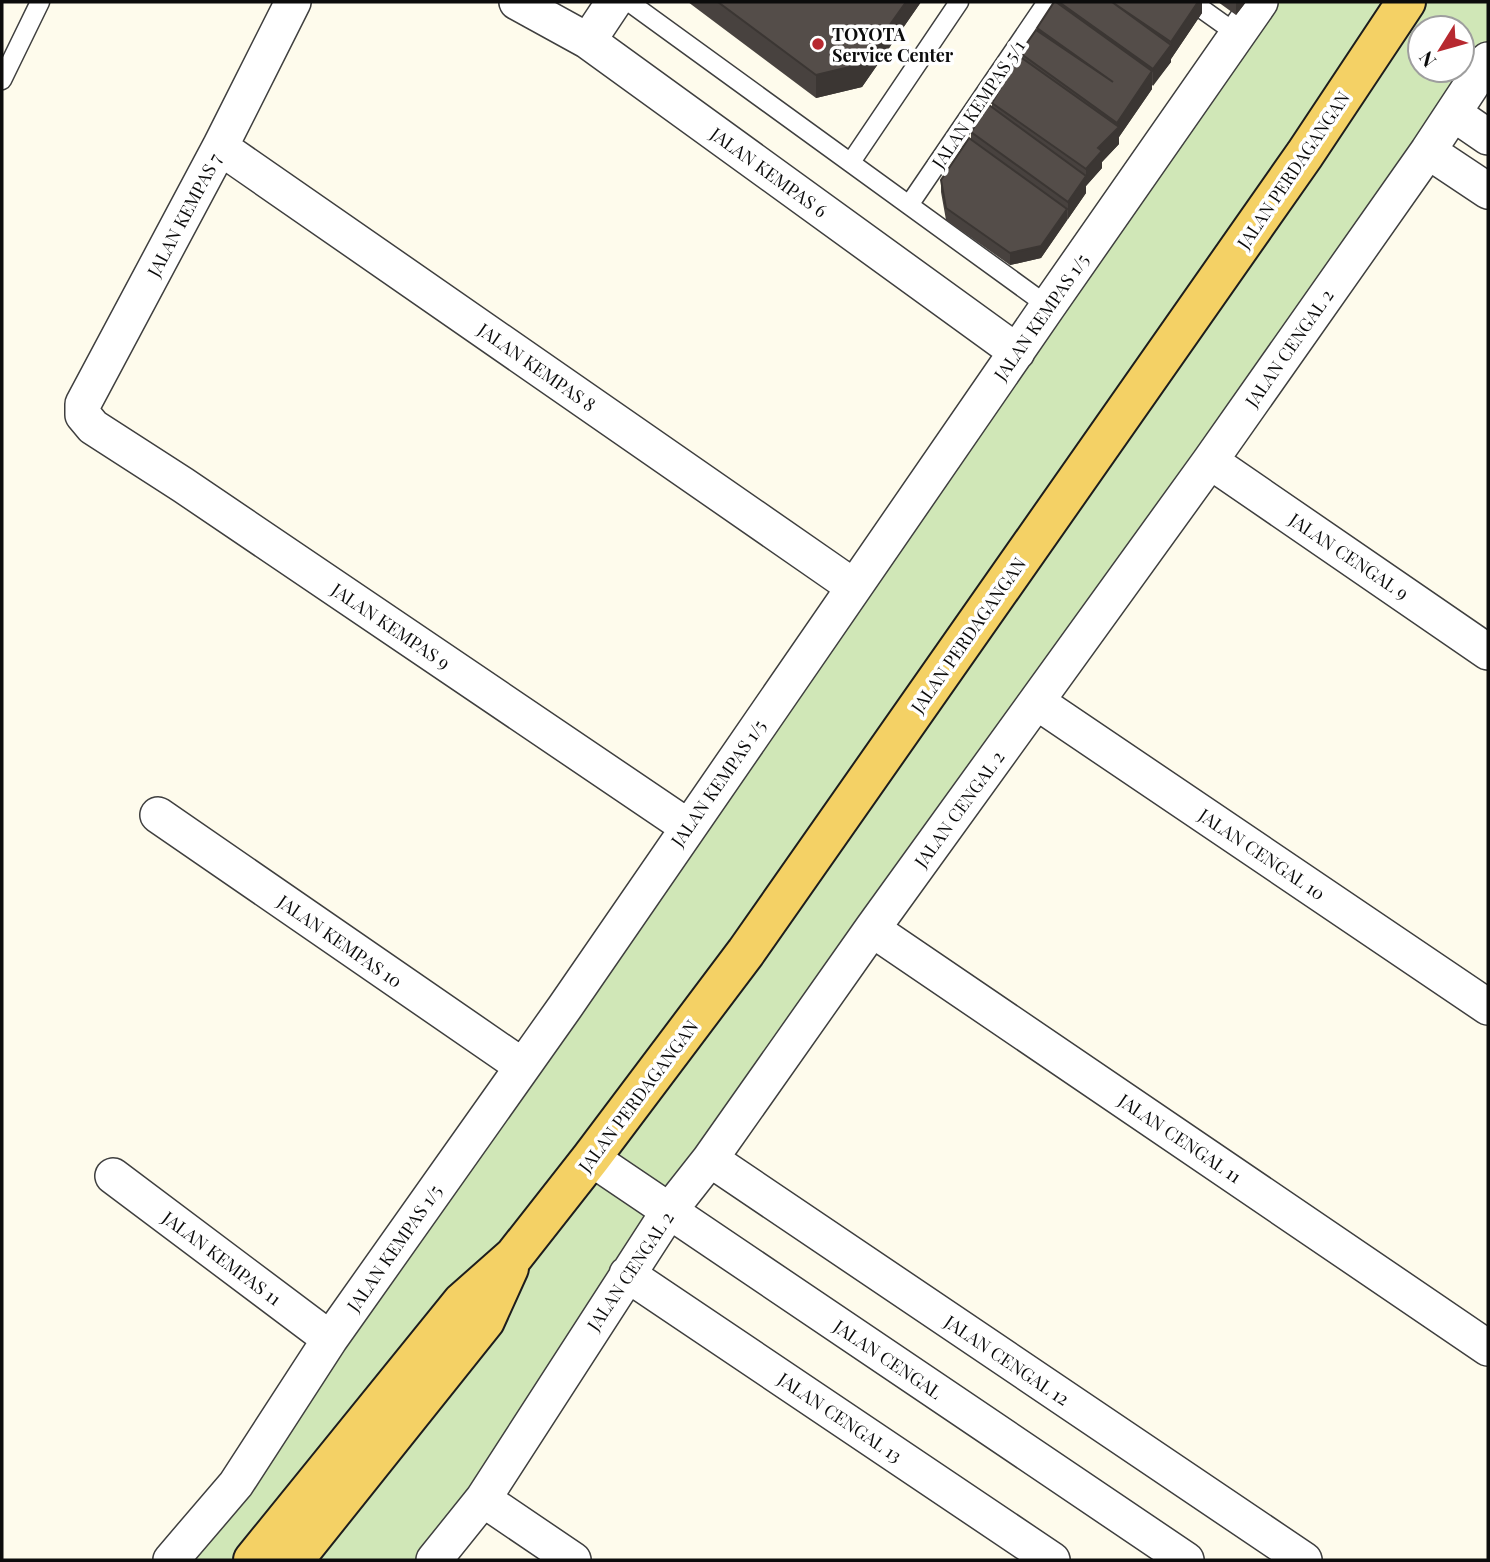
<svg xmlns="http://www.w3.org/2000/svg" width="1490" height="1562" font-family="'Playfair Display',serif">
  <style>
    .green { fill: #d0e7b7; fill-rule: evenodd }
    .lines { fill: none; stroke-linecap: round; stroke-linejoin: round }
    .service-casing { stroke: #3f3f3f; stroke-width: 21 }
    .minor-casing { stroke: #3f3f3f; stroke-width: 38 }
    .primary-casing { stroke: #1d1d1d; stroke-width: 42 }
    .service { stroke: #fff; stroke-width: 18 }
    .minor { stroke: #fff; stroke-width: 35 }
    .primary { stroke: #f4d165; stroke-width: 38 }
    .wall { fill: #48423f }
    .shaded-wall { fill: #3b3633 }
    .building { fill: #544d49; stroke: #3b3633; stroke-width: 2 }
    .poi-dot { fill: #b72930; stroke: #fff; stroke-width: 2.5 }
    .labels { text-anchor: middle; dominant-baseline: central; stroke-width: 7; stroke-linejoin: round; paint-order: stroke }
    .poi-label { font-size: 18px; font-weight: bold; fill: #0c0c0c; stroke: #fff; text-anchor: start }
    .street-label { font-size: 18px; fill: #0c0c0c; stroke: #fff }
  </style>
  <rect width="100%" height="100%" fill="#fefbec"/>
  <path class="green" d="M1257,2H1488V61L434,1560H171ZM1420,28H1462V70H1420Z"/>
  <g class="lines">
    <defs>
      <path id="service" d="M629,2L1048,306
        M1192,2L1237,34
        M2,80L40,2
        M851,162L959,2
        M909,205L1047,2"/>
      <path id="minor" d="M293,2L220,147L83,404V415L93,427L183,485L688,827
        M517,2L588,41L1017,352
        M588,41L614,2
        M1453,113L1488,137
        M220,147L854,587
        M1428,151L1488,191
        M1210,461L1488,652
        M1037,702L1488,1007
        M158,815L522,1066
        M872,929L1488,1348
        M591,1158L1186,1560
        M710,1159L1304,1560
        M113,1176L330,1339
        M627,1274L1052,1560
        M483,1499L573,1560
        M171,1560L236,1484L330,1339L565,1007L1048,306L1260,2
        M434,1560L483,1499L669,1211L710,1159L872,929L1210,461L1428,151L1488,60"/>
      <path id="primary" d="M253,1560L462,1302L514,1256L591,1158L746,952L1305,154L1406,2
        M294,1560L485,1321L509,1268"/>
    </defs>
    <use href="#service" class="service-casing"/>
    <use href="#minor" class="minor-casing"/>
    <use href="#primary" class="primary-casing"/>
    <use href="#service" class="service"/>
    <use href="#minor" class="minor"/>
    <use href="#primary" class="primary"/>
  </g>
  <path class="wall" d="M688,2H921L862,87L816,98Z
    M1054,2H1202V13L1171,59V62L1152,86V89L1119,137V144L1102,162V168L1086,186V193L1041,258L1010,265L946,220L941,192V180L971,139V132L992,107V103L1002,85V77L1020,56V53L1037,31V28Z
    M1218,2H1246L1236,15Z"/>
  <path class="shaded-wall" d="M906,2H921L862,87L816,98V75Z
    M1198,2H1202V13L1171,59V62L1153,86V69L1171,45V42Z
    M1236,2H1246L1236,15Z
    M1152,71V89L1119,137V144L1102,162V168L1086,186V193L1068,219V202L1086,176V169L1098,148L1117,129V123Z
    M1067,209V220L1041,258L1010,265V253Z"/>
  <path class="building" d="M718,2H906L862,64L816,75Z
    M1054,2H1056L1152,71L1117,123L1020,53L1036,30L1113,82L1037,28Z
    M1059,2H1112L1171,45L1153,69Z
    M1112,2H1198L1171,42Z
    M1019,56L1119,127L1098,148L1102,151L1086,169L992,103L1005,80L1002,77Z
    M989,105L1086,176L1068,202L971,132Z
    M969,138L1067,209L1041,246L1010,253L946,208L941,180Z"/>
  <circle class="poi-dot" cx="818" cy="44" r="7"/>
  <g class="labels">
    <g class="poi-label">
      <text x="832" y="34">TOYOTA<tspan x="832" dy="21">Service Center</tspan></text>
    </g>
    <g class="street-label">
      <text transform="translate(978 104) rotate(-56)">JALAN KEMPAS 5/1</text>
      <text transform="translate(1293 170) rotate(-56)">JALAN PERDAGANGAN</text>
      <text transform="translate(769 172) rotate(36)">JALAN KEMPAS 6</text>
      <text transform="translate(184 215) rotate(-62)">JALAN KEMPAS 7</text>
      <text transform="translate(1041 317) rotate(-55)">JALAN KEMPAS 1/5</text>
      <text transform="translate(1289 348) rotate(-55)">JALAN CENGAL 2</text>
      <text transform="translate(537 367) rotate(35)">JALAN KEMPAS 8</text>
      <text transform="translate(1349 556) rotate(34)">JALAN CENGAL 9</text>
      <text transform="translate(391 626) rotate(34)">JALAN KEMPAS 9</text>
      <text transform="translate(968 635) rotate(-55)">JALAN PERDAGANGAN</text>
      <text transform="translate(718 783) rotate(-55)">JALAN KEMPAS 1/5</text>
      <text transform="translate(959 809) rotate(-54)">JALAN CENGAL 2</text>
      <text transform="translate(1262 854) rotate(34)">JALAN CENGAL 10</text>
      <text transform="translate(340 941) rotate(35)">JALAN KEMPAS 10</text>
      <text transform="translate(638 1096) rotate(-53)">JALAN PERDAGANGAN</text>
      <text transform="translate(1180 1138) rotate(34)">JALAN CENGAL 11</text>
      <text transform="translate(394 1248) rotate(-55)">JALAN KEMPAS 1/5</text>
      <text transform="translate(222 1258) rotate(37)">JALAN KEMPAS 11</text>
      <text transform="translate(630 1271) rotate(-56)">JALAN CENGAL 2</text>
      <text transform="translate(888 1359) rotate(34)">JALAN CENGAL</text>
      <text transform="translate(1007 1360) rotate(34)">JALAN CENGAL 12</text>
      <text transform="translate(840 1417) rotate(34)">JALAN CENGAL 13</text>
    </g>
  </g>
  <rect width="1490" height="1562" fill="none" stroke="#0c0c0c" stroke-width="7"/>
  <g transform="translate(1441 49) rotate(233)"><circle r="33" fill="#ffffff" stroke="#9e9e9e" stroke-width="2"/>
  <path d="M0-5L12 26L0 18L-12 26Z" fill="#b72930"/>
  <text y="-10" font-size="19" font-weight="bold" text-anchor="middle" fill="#0c0c0c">N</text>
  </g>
</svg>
